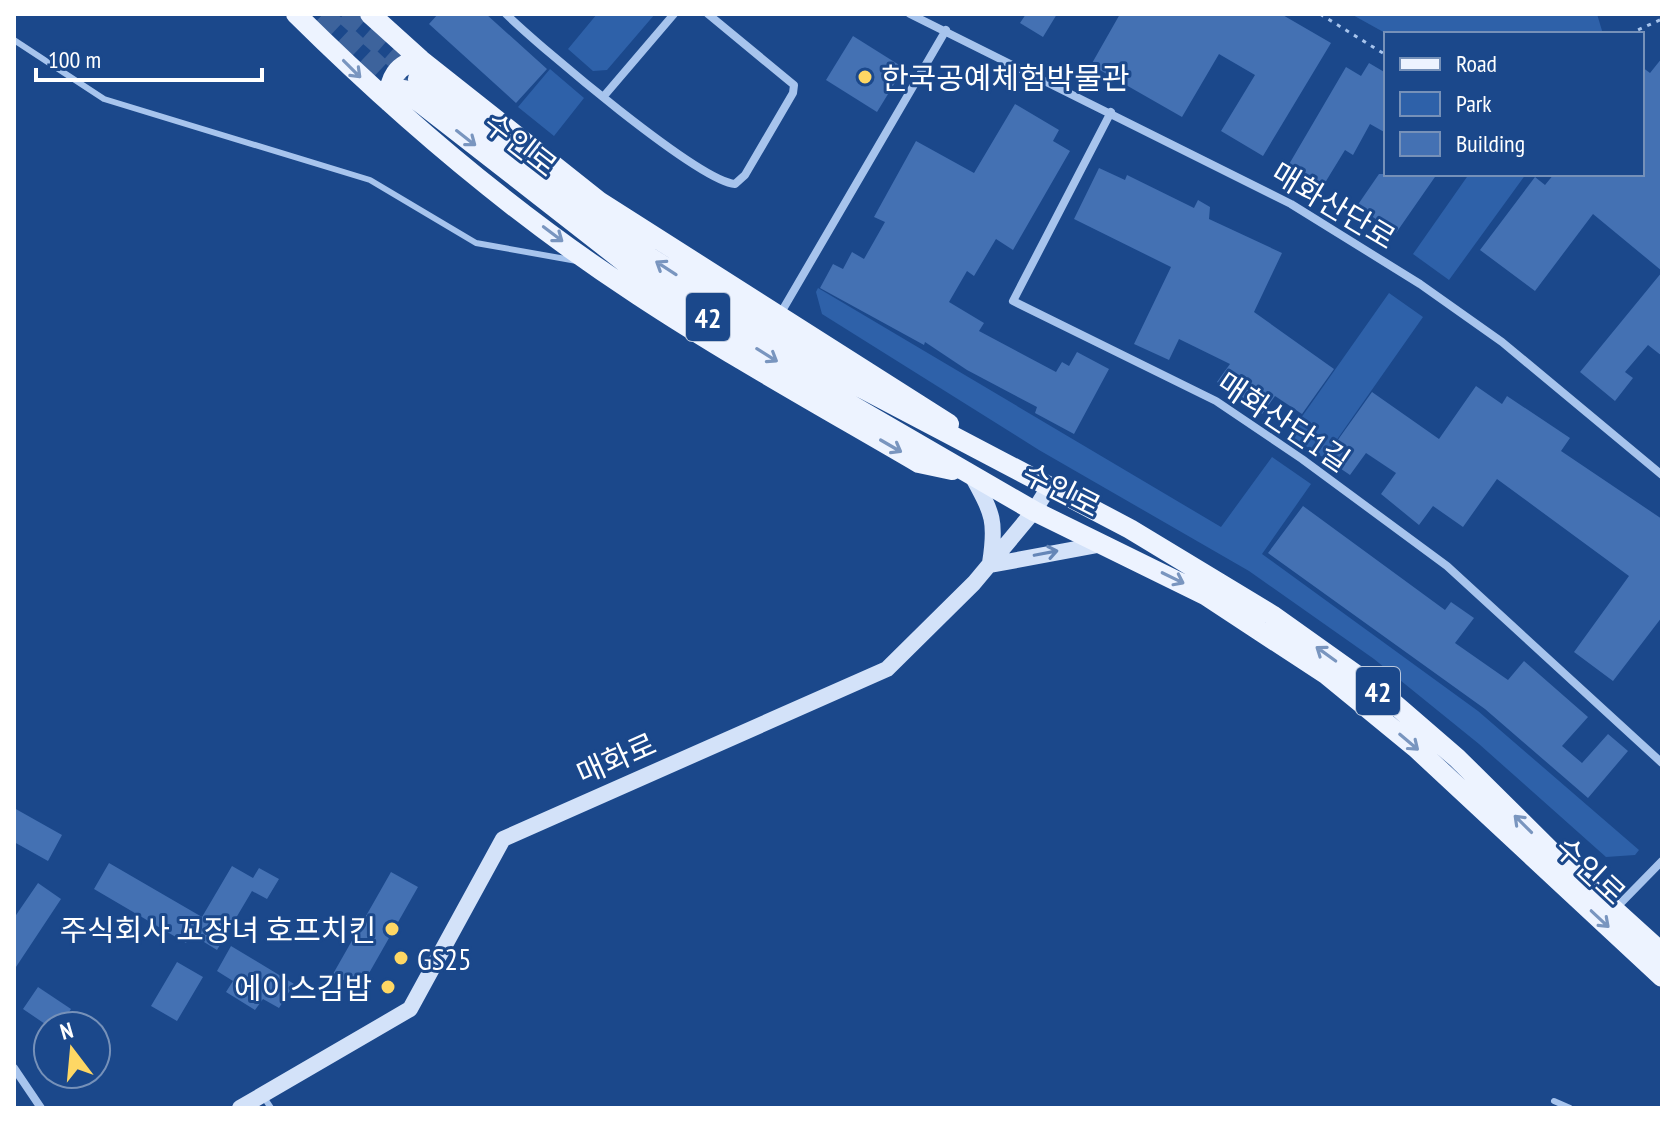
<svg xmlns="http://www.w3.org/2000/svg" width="1676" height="1122" font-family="'PT Sans Narrow','Noto Sans KR',sans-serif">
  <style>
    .green { fill: #2e61a9 }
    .building { fill: #4471b3 }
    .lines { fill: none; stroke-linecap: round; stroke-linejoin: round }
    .primary-tunnel { stroke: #3d639c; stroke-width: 20; stroke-dasharray: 20 10; stroke-linecap: butt }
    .path { stroke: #a7c4ed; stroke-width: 3; stroke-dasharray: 4 6; stroke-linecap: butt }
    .lane { stroke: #a7c4ed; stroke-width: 6 }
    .street { stroke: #a7c4ed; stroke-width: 8 }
    .secondary { stroke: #d3e2f9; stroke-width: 16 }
    .primary { stroke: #edf3ff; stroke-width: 20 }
    .oneway { stroke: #7995bf }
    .oneway2 { stroke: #6586b7 }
    .poi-dot { fill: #fed764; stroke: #1b488b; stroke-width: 3 }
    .labels { text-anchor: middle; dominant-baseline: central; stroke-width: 6; stroke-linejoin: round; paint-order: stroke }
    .shield { fill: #1b488b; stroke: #bbc8dc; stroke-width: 2 }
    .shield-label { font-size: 28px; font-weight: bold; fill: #fff }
    .poi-label { font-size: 30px; fill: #fff; stroke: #1b488b; text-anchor: start }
    .street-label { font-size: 30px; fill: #fff; stroke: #1b488b }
  </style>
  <rect width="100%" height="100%" fill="#1b488b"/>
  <path class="green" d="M597,14H655L607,70L593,71L568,49Z
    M1351,14H1597L1603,34H1387Z
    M550,69L584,98L554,136L518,107Z
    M1469,174H1526L1449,280L1413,254Z
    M818,288L1221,527L1272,457L1311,484L1262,554L1478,711L1639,850L1635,855L1606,857L1479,744L1374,659L1249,571L1039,450L822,314L816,292Z
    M1389,293L1423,317L1324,458L1289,435Z"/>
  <path class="building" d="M438,14H486L547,69L516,103L429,24Z
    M1026,14H1057L1043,37L1020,23Z
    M1120,14H1281L1331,43L1263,156L1221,131L1255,75L1219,54L1182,117L1091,65Z
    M853,36L904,68L877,112L826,80Z
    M1662,58V271L1593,214L1535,291L1480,250L1535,177L1545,185L1554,174H1642V67L1650,73Z
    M1369,63L1386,73V133L1370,124L1353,155L1345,150L1323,186L1288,166L1346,67L1361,76Z
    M1015,104L1059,130L1053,141L1070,151L1013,250L996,239L974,276L967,271L949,302L984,323L979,331L1056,372L1062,362L1069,366L1077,352L1109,369L1074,434L1035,413L1037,407L967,370L925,342L924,345L820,288L833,264L843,269L852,252L864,259L885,222L874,217L916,141L974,173Z
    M1099,168L1125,180L1127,175L1194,208L1198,200L1210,207L1209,219L1282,253L1254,312L1334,369L1302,414L1275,396L1262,414L1217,382L1230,364L1179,339L1169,360L1134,344L1171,267L1074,219Z
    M1379,174H1437L1396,233L1357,206Z
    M1662,272V356L1648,345L1625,372L1633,378L1615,401L1580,372Z
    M1476,386L1502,404L1507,396L1570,438L1561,451L1662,519V617L1613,681L1574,652L1629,576L1497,479L1463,527L1433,506L1419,525L1381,494L1396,473L1366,453L1350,475L1325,458L1372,392L1439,439Z
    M1303,506L1445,610L1451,602L1474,618L1455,643L1508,680L1524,661L1588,717L1562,746L1582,763L1608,734L1628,751L1588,798L1485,709L1268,553Z
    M14,808L62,835L48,861L14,842Z
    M109,863L202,917L232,866L253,878L259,868L279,879L267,899L252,891L217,950L191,934L186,943L94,889Z
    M391,872L418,887L360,989L333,974Z
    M38,883L61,899L14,970V918Z
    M231,946L294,984L279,1008L263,999L255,1010L226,992L233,981L217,971Z
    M177,962L203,977L177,1021L151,1006Z
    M38,987L71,1009L60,1026H48L23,1009Z"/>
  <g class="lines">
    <path class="primary-tunnel" d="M323,14L404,90
      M344,14L415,76"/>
    <path class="path" d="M1320,14L1386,55
      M1629,34L1662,19"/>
    <path class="lane" d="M14,40L104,99L370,180L476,243L577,261
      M263,1096L271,1108
      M1554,1101L1570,1108"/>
    <path class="street" d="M506,14C540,47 698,181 735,184L745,175L793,93L794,85L708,14
      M910,14L1291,204L1420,284L1502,342L1662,475
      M604,96L674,14
      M1111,112L1013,301L1216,401L1302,459L1447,566L1662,763
      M779,316L946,30
      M1615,909L1662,861
      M14,1068L41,1108"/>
    <path class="secondary" d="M971,474C992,513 997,519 990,563
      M990,565L1103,544
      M240,1108L410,1009L503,839L887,669L974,583L1034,511L1049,487"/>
    <path class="primary" d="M296,14C400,117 515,215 638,295C729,355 825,408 919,463L952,470
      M370,14L421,60L600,202L949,424
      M418,79L649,257L833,373L1130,529L1272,615L1383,694L1457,758L1566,866L1662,953
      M404,90L645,278L794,372L1034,511L1205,595L1327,675L1416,748L1662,977
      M389,102C388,79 397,63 421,60"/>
  </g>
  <defs><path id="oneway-shaft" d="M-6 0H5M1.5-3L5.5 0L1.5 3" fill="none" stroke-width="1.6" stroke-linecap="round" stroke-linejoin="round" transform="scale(2)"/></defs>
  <g class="oneway">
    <use href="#oneway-shaft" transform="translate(352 69) rotate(45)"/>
    <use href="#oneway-shaft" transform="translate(466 138) rotate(38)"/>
    <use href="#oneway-shaft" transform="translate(553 234) rotate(37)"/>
    <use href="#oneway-shaft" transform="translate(666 268) rotate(-147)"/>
    <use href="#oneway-shaft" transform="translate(767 355) rotate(32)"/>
    <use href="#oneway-shaft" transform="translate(891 446) rotate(30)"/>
    <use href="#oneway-shaft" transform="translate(1173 578) rotate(26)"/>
    <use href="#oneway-shaft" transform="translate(1326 654) rotate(-144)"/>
    <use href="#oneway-shaft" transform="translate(1409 742) rotate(40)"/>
    <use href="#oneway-shaft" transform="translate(1523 824) rotate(-135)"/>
    <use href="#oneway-shaft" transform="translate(1600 919) rotate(43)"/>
  </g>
  <use class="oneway2" href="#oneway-shaft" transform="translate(1046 553) rotate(-11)"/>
  <g class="poi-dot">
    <circle cx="865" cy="77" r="8"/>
    <circle cx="392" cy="929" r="8"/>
    <circle cx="401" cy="958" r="8"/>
    <circle cx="388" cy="987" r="8"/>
  </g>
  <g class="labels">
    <g class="shield">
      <rect x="686" y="293" width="44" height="48" rx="6"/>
      <rect x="1356" y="667" width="44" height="48" rx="6"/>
    </g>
    <g class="shield-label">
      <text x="708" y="317">42</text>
      <text x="1378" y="691">42</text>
    </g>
    <g class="poi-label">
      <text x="881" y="77">한국공예체험박물관</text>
      <text x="376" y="929" text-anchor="end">주식회사 꼬장녀 호프치킨</text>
      <text x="417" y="958">GS25</text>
      <text x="372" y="987" text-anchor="end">에이스김밥</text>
    </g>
    <g class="street-label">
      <text transform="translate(521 144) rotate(38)">수인로</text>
      <text transform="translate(1334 205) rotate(31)">매화산단로</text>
      <text transform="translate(1284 421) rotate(34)">매화산단1길</text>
      <text transform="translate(1062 489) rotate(27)">수인로</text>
      <text transform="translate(616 758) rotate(-24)">매화로</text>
      <text transform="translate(1591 870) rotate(43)">수인로</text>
    </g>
  </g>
  <rect width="1676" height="1122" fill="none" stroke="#ffffff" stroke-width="32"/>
  <rect x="1384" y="32" width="260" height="144" fill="#1b488b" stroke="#7691b9" stroke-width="2"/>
  <rect x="1400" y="58" width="40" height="12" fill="#edf3ff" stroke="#7691b9" stroke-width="2"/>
  <text x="1456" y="72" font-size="24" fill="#ffffff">Road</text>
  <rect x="1400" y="92" width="40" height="24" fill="#2e61a9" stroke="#7691b9" stroke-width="2"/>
  <text x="1456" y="112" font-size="24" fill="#ffffff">Park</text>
  <rect x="1400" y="132" width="40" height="24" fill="#4471b3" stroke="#7691b9" stroke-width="2"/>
  <text x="1456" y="152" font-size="24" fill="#ffffff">Building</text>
  <g transform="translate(72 1050) rotate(344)"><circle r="38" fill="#1b488b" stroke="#7691b9" stroke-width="2"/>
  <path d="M0-6L14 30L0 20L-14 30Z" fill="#fed764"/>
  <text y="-12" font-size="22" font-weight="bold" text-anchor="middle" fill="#ffffff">N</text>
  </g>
  <path d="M36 68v12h226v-12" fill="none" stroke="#ffffff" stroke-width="4"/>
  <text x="48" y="68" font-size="24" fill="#ffffff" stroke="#1b488b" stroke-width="6" paint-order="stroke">100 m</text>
</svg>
